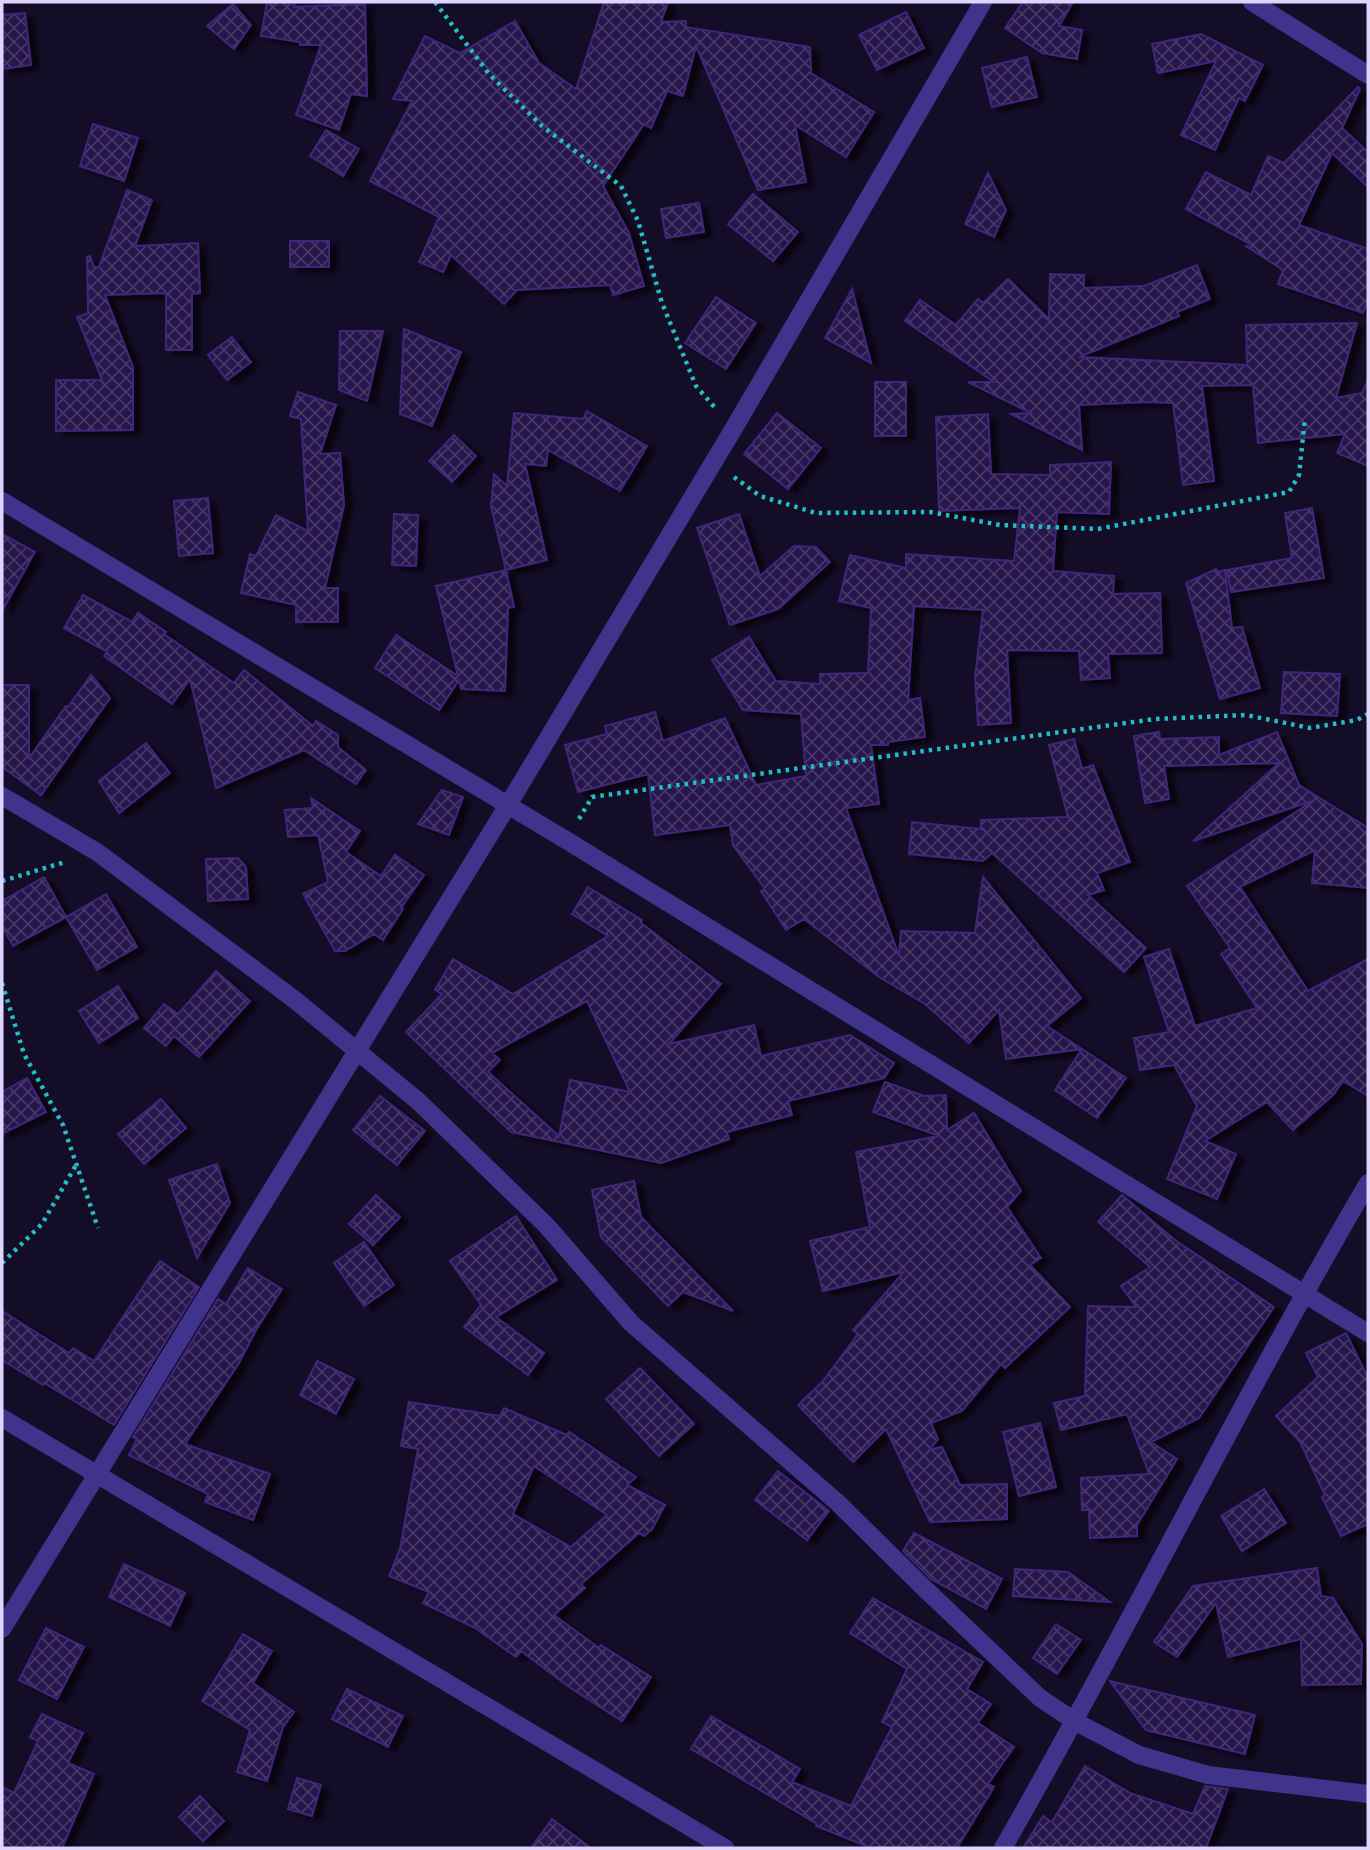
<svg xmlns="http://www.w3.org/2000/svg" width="1370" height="1850" font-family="Raleway,sans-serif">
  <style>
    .building { fill: url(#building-cross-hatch); stroke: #40267a; stroke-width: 2; fill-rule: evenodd; filter: url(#shadow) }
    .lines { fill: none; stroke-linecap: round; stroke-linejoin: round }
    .path { stroke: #21bec5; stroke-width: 4.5; stroke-dasharray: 3.5 5; stroke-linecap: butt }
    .minor { stroke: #3f338c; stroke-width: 18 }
    .tertiary { stroke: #3f338c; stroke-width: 18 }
  </style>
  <defs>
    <pattern id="building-cross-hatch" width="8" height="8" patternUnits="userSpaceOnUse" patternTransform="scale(1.75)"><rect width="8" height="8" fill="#27174b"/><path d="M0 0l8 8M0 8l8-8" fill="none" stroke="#463866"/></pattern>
    <filter id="shadow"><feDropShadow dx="8" dy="4.5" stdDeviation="2" flood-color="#0009"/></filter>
  </defs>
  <rect width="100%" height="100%" fill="#140d28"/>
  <path class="building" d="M267,2H295L294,7L365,4L367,96L351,94L339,130L296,115L321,45H300V42L261,36Z
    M604,2H668L661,22L686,21V27L810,47L811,73L874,112L846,157L795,125L806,182L758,190L696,46L683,96L667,91L651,128L644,124L603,186L629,233L644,286L613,295L610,285L517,290L504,304L451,255L443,272L419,262L439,217L370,181L412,101L393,99L425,36L460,53L515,21L539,63L576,89Z
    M1023,2H1073L1059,26L1082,30L1077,59L1042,53L1005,28Z
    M233,4L251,25L234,49L207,26Z
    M906,12L924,48L877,70L859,35Z
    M25,13L31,65L2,69V15Z
    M1201,34L1263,65L1245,101L1239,98L1215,150L1181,135L1216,61L1158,73L1152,44Z
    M1027,57L1037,97L992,107L982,68Z
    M1358,87L1360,89L1342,128L1368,152V187L1332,153L1299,225L1368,249V299L1363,313L1278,284L1283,270L1246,246L1250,244L1186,209L1206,172L1251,195L1268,156L1284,163Z
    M93,124L138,138L124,181L80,166Z
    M326,130L359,149L343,176L310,156Z
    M988,173L1006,210L994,237L965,224Z
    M127,190L152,200L135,246L198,243L200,293L192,294V350H166V293L105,295L133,367V430L56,431V380H102L77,317L88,313L87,257L90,256L94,267H99Z
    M753,194L798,232L773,261L728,224Z
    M699,203L704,232L666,238L661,209Z
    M290,241H329V267H290Z
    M1197,265L1210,299L1177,312L1179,316L1079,357L1247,365L1246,325L1357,323L1336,398L1362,393L1368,380V466L1337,453L1345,434L1258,443L1253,385L1202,386L1214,481L1183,485L1173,403L1148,402L1079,405L1082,450L1011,414L1031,413L968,382H994L905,321L920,300L956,325L978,299L983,303L1008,279L1049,319L1050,274L1084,275V288L1144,286Z
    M852,289L871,363L825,338Z
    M716,297L756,323L726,369L685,343Z
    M404,329L461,352L432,426L400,414Z
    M340,331H383L367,401L339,390Z
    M232,337L251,362L227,380L208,355Z
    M875,382H906V436H875Z
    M298,392L336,405L320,454L340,453L344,505L325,588H338V622H296V605L241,593L250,554L256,556L276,515L308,531L301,419L290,416Z
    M587,411L647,446L620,491L548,450L546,466L525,464L547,560L506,570L491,506L494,474L507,486L514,413L583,419Z
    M777,413L821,448L788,489L744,454Z
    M988,414L991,474L1050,475V465L1111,462L1109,514L1057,512L1053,571L1114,576L1113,594L1160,593L1162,653L1108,654L1110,678L1081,680L1079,651L1007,650L1011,723L978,725L975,677L983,610L914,606L908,700L920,698L925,737L888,742V745H871L879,804L846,808L899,956L901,931L975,933L983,877L1081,998L1047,1026L1082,1049L1006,1059L999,1010L969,1043L925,1004L879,977L804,919L786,930L761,891L765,889L733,845L730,825L655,835L648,774L578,792L565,745L607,734L605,726L655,712L663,741L725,718L756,785L806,776L801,714L743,710L712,660L749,637L776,681L820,684V674L868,673L871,608L839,601L850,555L906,568V554L1014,561L1020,508L939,511L936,417Z
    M454,435L476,456L452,482L429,461Z
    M208,498L213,553L179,556L174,501Z
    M1312,508L1324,578L1231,592L1227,570L1292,558L1285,513Z
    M394,514L418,515L416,566L392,565Z
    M739,514L760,576L794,546L816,547L830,562L778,609L730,625L697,528Z
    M2,534L35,552L2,611Z
    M1216,569L1218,572L1225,570L1232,628L1242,627L1260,688L1220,699L1186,583Z
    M506,570L514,607L508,608L505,691L461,689L459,680L439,710L375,668L396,635L458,676L436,586Z
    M83,595L132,622L138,613L166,632L164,634L234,683L244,670L313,726L316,721L338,735V747L366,770L356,784L304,750L216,788L190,679L172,704L104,656L107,652L64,628Z
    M1284,672L1340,674L1337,716L1281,713Z
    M91,675L110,698L41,795L2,767V685H29V758L66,706L68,707Z
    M1159,732L1160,739L1219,737V755L1277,732L1299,785L1368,828V888L1312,883L1315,850L1240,887L1308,991L1368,959V1096L1343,1081L1333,1095L1293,1130L1267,1102L1205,1141L1236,1154L1217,1199L1167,1179L1197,1106L1174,1065L1140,1070L1134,1038L1169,1032L1144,957L1169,949L1195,1026L1257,1008L1221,954L1230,948L1187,886L1312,801L1193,841L1279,763L1164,766L1169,799L1145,803L1134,736Z
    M1074,739L1082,769L1093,765L1130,862L1097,873L1104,890L1088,895L1146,948L1124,972L992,853L983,861L909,854L912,822L981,829V820L1068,817L1049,745Z
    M146,743L170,773L119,813L99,781Z
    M442,790L463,797L449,835L418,824Z
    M311,798L360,831L346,852L381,876L395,855L424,875L401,908L403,909L383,940L374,934L345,951H335L303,894L328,882L318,835L288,837L285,810L313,808Z
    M238,858L246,867L248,899L208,901L206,859Z
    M44,877L66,917L13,946L2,926V901Z
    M588,887L642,920L641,923L721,984L669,1044L754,1025L761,1056L850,1035L894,1063L884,1078L788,1101L792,1115L727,1132L729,1139L661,1163L511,1132L406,1032L442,994L435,990L453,959L513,994L608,936L572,914ZM587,1001L630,1092L570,1080L559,1136L488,1072L500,1060L492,1053Z
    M106,894L137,947L97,970L66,917Z
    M216,971L250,1001L199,1057L174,1036L166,1046L144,1028L164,1004L178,1014Z
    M118,986L138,1018L99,1043L79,1011Z
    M1082,1049L1126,1078L1097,1118L1055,1090Z
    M27,1078L46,1112L2,1134V1092Z
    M885,1082L924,1096L946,1095L947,1130L974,1113L1021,1191L1007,1207L1041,1258L1030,1265L1070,1307L1005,1368L1001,1364L962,1411L931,1423L938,1439L929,1450L942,1447L960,1485L1007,1484V1519L930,1522L886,1429L853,1462L798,1405L822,1382L858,1334L853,1330L904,1272L823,1291L810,1241L870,1227L856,1152L939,1136L873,1112Z
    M380,1096L425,1131L397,1165L353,1130Z
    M161,1099L186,1128L144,1164L118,1134Z
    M217,1164L230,1203L197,1258L169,1180Z
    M634,1181L641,1217L733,1311L683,1292L668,1306L601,1237L592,1190Z
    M376,1195L400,1217L373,1245L349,1224Z
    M1122,1195L1175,1240L1274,1307L1199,1418L1151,1442L1177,1459L1137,1525V1536L1090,1538L1089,1510H1082L1081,1478L1149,1474L1127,1414L1061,1430L1054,1403L1085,1396L1088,1306L1136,1307L1121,1286L1150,1267L1098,1222Z
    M516,1216L557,1280L496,1317L544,1353L528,1375L464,1327L480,1306L484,1309L450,1261Z
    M364,1242L394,1285L364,1306L334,1263Z
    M160,1261L199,1287L114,1425L44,1383L43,1385L2,1360V1311L69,1353L73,1348L94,1361Z
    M248,1268L282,1289L256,1330L239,1363L185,1444L270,1474L253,1520L205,1502L208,1494L129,1455L137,1439L133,1437L218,1299L226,1304Z
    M1346,1333L1368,1378V1524L1341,1536L1322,1497L1325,1495L1300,1442L1276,1416L1318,1377L1306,1353Z
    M317,1361L354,1379L336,1414L300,1395Z
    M640,1368L694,1424L659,1456L606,1399Z
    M409,1402L500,1416L504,1408L567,1435L569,1432L636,1477L627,1485L665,1505L652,1529L644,1536L639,1533L581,1584L585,1588L554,1615L599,1648L601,1645L651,1677L622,1721L569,1687L521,1651L516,1657L475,1628L423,1603L429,1592L389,1576L400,1549L418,1449L401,1446ZM534,1466L607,1515L571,1547L513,1514Z
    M1040,1423L1056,1487L1019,1496L1003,1432Z
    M778,1471L829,1511L807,1540L755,1500Z
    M1264,1489L1286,1523L1242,1551L1221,1516Z
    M914,1533L1002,1579L986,1609L931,1579L903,1551Z
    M124,1564L185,1593L170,1626L109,1597Z
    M1317,1568L1321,1596L1333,1598L1362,1644L1361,1684L1302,1685L1301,1639L1228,1657L1216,1603L1177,1657L1154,1642L1193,1586Z
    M1015,1569L1068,1572L1110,1602L1013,1596Z
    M873,1598L983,1662L967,1689L991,1704L978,1723L1014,1747L988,1784L994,1787L957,1848H871L816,1826L817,1824L691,1749L711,1716L800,1769L792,1782L851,1806L892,1727L882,1722L907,1669L850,1633Z
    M1056,1624L1081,1640L1057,1674L1033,1658Z
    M46,1628L84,1647L57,1699L19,1680Z
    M243,1634L272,1651L253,1683L294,1712L283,1727L267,1781L237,1772L250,1730L202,1701Z
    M1110,1681L1255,1715L1245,1754L1146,1730Z
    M347,1689L403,1716L388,1747L332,1719Z
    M42,1714L83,1733L68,1763L94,1774L62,1848H2V1787L14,1793L38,1741L30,1737Z
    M1085,1766L1130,1793L1193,1814L1205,1786L1228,1789L1206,1848H1023L1043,1816L1052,1822Z
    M297,1778L321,1785L312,1816L288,1809Z
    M200,1796L224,1821L203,1841L179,1817Z
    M552,1819L591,1848H531Z"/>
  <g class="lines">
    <path class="path" d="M435,2L489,74L542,126L621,186L638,221L662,303L696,386L717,410
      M734,477L760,496L816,513L930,512L1000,525L1098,529L1289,492L1299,475L1305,418
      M579,819L592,797L1155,719L1246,715L1310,728L1357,720L1368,714
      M2,881L65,862
      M2,983L24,1054L63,1125L98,1228
      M2,1263L42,1224L76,1165"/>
    <path class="minor" d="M2,501L566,840L1368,1333
      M2,796L97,852L295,1000L418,1101L547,1226L631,1323L838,1503L921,1585L1040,1698L1076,1722L1139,1755L1208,1775L1368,1794
      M2,1418L725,1848
      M2,1629L508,805L734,428L983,2
      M1003,1848C1129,1629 1240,1401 1368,1183"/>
    <path class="tertiary" d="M1252,2L1368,75"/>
  </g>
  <rect width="1370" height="1850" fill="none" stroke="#ddd4ff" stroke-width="7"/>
</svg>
